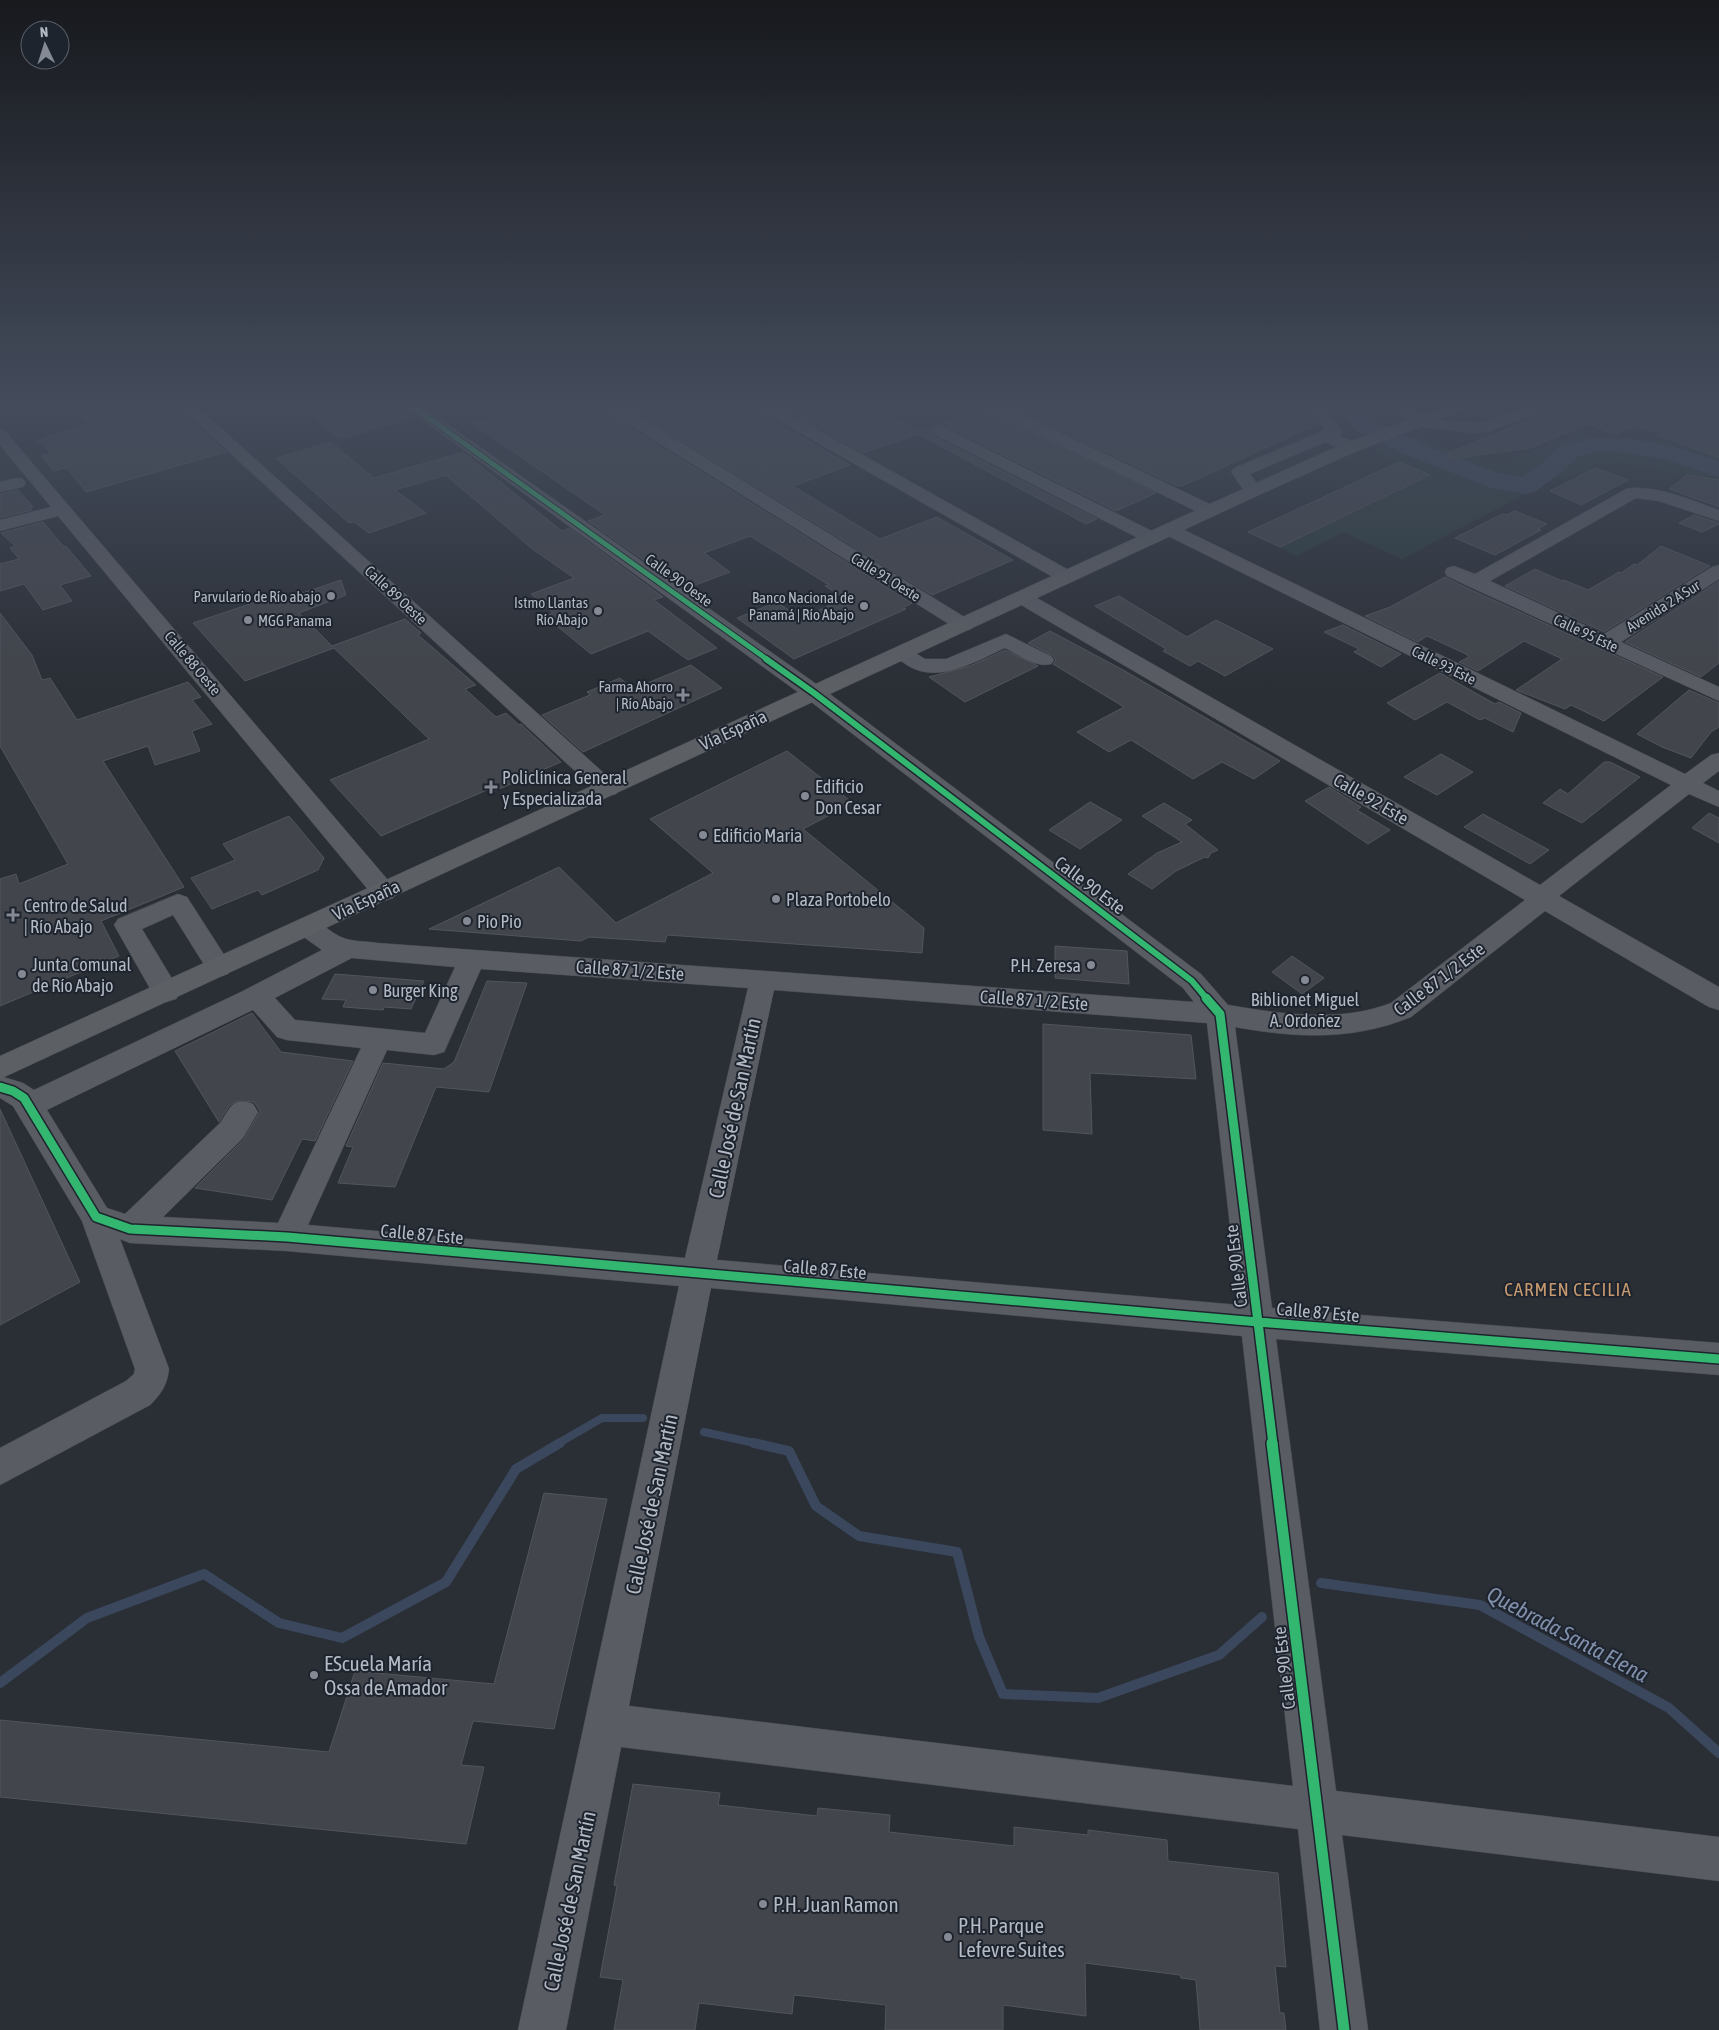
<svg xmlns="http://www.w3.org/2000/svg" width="1719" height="2030" font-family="'Asap Condensed',sans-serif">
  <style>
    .green { fill: #2b3b3d }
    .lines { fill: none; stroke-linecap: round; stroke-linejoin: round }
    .stream-far1 { stroke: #3b475c; stroke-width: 8 }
    .stream { stroke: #3b475c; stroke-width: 10 }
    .river { fill: #3b475c; fill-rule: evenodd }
    .building { fill: #42454b; stroke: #51555d }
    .minor-casing { stroke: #484a50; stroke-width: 1 }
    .major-casing { stroke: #474a52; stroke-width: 1 }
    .minor { fill: #595c63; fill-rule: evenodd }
    .major { fill: #5c5f64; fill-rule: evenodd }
    .cycleway-far3-casing { stroke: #1e242e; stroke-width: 7 }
    .cycleway-far2-casing { stroke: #1e242e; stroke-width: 9 }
    .cycleway-far1-casing { stroke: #1e242e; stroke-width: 12 }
    .cycleway-casing { stroke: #1e242e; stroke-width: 14 }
    .cycleway-far3 { stroke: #33b770; stroke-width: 5 }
    .cycleway-far2 { stroke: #33b770; stroke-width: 6 }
    .cycleway-far1 { stroke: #33b770; stroke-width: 9 }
    .cycleway { stroke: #33b770; stroke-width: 11 }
    .poi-dot { fill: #848993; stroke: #1e242e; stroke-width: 2 }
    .labels { text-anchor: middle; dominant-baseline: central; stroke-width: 4; stroke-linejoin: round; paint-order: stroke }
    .far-street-label { font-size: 15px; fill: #b4bac5; stroke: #1e242e }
    .far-poi-label { font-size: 15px; fill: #b4bac5; stroke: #1e242e; text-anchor: end }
    .street-label { font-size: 18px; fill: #b4bac5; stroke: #1e242e }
    .poi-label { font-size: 18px; fill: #b4bac5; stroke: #1e242e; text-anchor: start }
    .neighbourhood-label { font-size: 19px; letter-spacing: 1px; fill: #c7996e; stroke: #1e242e }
    .near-street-label { font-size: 21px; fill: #b4bac5; stroke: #1e242e }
    .near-poi-label { font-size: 21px; fill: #b4bac5; stroke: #1e242e; text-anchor: start }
    .near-water-label { font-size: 22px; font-style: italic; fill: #808faa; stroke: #1e242e }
  </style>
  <rect width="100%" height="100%" fill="#2a2e35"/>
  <path class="green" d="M1417,435L1471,458L1501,464L1550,444L1580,435L1630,437L1679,444L1719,459V488L1660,469L1624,463L1592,466L1575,475L1556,478L1402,559L1343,532L1296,556L1280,547L1430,476L1373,451Z"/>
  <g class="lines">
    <path class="stream-far1" d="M704,1432L759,1444
      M557,1444L602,1418H643"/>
    <path class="stream" d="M754,1443L789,1451L816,1506L859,1536L957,1552L979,1637L1003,1694L1098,1698L1219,1655L1262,1617
      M1321,1583L1480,1605L1669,1708L1719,1753
      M0,1683L87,1618L204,1574L279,1623L342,1638L446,1582L516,1469L560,1443"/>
    <path class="river" d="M1327,402H1353L1375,421L1427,446L1498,473L1521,477L1545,461L1560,446L1595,438L1630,439L1667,445L1719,461V477L1663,459L1630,453L1595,452L1578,456L1563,471L1535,492L1526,494L1492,488L1409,456L1357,431Z"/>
  </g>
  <path class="building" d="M80,402H171L226,452L86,492L69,470L65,468L54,471L41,456L52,453L37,440L88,424L80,416L91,412Z
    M322,402H396L416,417L340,439L312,415L330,410Z
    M543,402H594L597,407L912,603L903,608L906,609L794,659L737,618L777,602L800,618L845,599L825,586L829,585L750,536L704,553L730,572L685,589L588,521L605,515L472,423Z
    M618,402H747L750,407L850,465L793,486L880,539L937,517L1013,560L932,595Z
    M809,402H850L858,406L865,404L918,431L981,408L1156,493L1116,511L941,424L933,426L930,430L933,436L1097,519L1086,524L918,434L863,453L786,410Z
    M1000,402H1303L1318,424L1182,486L1175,485Z
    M1573,402H1719V458L1658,435L1666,430L1651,432L1635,426L1615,435L1589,424L1530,448L1449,459L1448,453Z
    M331,442L374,478L463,452L562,531L569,528L663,597L654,600L717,648L688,660L648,631L591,654L545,616L553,613L531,594L574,578L531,548L446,475L395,490L426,513L369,533L354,522L349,523L276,458Z
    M1399,462L1430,475L1280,547L1248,532Z
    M1595,468L1628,480L1581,505L1550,491Z
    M1687,475L1719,480V507L1669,489Z
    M18,490L33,507L30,508L32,510L0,518V494Z
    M1515,511L1547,524L1538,529L1541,530L1495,555L1455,538L1502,514L1506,515Z
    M1694,515L1719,523V524L1702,532L1679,523Z
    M43,522L64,547L66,546L91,576L60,585L72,601L43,610L24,584L0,591V564L19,559L10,548L15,546L1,533Z
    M1661,546L1710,566L1604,632L1505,586L1535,569L1562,581L1564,580L1588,590L1619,572L1621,573L1634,564L1637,565Z
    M1445,577L1467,588L1663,677L1604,721L1571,705L1565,709L1516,690L1562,659L1524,641L1478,671L1459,662L1469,657L1466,654L1427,636L1418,642L1365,616L1390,607Z
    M341,580L346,595L299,613L332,646L405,619L421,633L418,635L476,685L465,689L496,717L506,713L519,725L521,724L561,762L490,793L487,790L381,836L330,780L429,739L334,648L245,681L193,623L280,594L285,599Z
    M1719,581V663L1701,677L1625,642Z
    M1119,596L1187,637L1216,620L1273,649L1225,676L1198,661L1190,666L1163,651L1166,649L1095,606Z
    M0,613L32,655L42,680L50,678L77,720L188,682L201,697L192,700L212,724L192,731L200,751L155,765L148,746L103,761L184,887L101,921L119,956L0,1006V879L16,874L19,884L68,864L0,746Z
    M1343,625L1401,654L1381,667L1354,652L1359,649L1324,632Z
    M1050,631L1125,671L1280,761L1254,779L1222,762L1193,779L1131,740L1109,752L1077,732L1124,707L1053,664L1056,660L1052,655L1028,643Z
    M1005,650L1038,666L965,702L929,677L970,666Z
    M691,665L722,688L583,752L542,715L590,695L587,692L620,678L633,689Z
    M1440,673L1495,704L1499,702L1521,713L1513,732L1485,718L1480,720L1447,702L1415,720L1387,703Z
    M1689,690L1719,703V727L1711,732L1691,758L1662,747L1637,734Z
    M787,751L853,803L803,829L924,928L922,953L667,935L665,942L589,937L581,941L429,929L559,867L616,923L713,873L650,819Z
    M1441,754L1473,772L1437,795L1404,777Z
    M1604,762H1610L1640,777L1582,823L1543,803L1560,789L1568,794Z
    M1329,787L1361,807L1357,810L1390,830L1368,844L1305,801Z
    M1090,802L1122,820L1080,849L1049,830Z
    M1164,803L1192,820L1185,824L1218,850L1211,853L1208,858L1205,857L1176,871L1152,889L1128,874L1157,853L1182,842L1142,816Z
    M1709,813L1719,818V843L1692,828Z
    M1483,814L1549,850L1530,864L1464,827Z
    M289,816L324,858L318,870L262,895L258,890L212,909L191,878L235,860L223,844Z
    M1055,946L1127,951L1129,984L1055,978Z
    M1292,956L1324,978L1302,994L1272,972Z
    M335,974L424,981L411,1009L384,1007L383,1010L343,1007L346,1000L322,999Z
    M487,981L527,983L489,1092L436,1087L395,1187L338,1183L353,1147L346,1146L383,1063L444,1069L454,1062Z
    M252,1013L281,1052L353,1061L315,1141L302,1139L272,1200L195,1188L244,1139L260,1111L254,1102L236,1101L229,1106L219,1122L175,1051Z
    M1043,1024L1191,1035L1196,1079L1090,1073L1092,1134L1043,1130Z
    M0,1109L80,1282L0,1325Z
    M544,1493L607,1499L554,1729L473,1721L461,1765L484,1767L466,1844L0,1797V1720L329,1752L355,1671L494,1684Z
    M633,1784L720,1793L718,1805L817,1816L818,1808L890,1815L889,1832L1014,1846V1827L1088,1835V1830L1167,1840L1168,1861L1278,1873L1286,1967L1275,1966L1280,2013H1284L1286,2030H1200L1196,1980L1181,1978L1180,1975L1085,1963L1086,2016L1003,2005V2030H885L886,2005L794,1995L792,2014L699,2003L695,2030H614L623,1980L600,1977L617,1886L614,1885Z"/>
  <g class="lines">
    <defs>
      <path id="minor" d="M175,402H192L616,784L620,789L616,794L608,796L600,794Z
        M398,402H416L822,688L1201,974L1228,1005C1281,1014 1340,1023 1391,1003L1525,900L1016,602L1013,598L1016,594L1023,592L1030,594L1540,885L1671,785L1164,534L1161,530L1164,526L1170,525L1176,526L1685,774L1711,755L1719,753V771L1703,783L1719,791V807L1689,794L1559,896L1719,987V1010L1709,1007L1545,911L1411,1017C1352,1041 1296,1038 1235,1027L1272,1308L1719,1343V1375L1276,1339L1336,1791L1719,1837V1881L1342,1835L1368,2030H1320L1298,1829L621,1747L566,2030H518L679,1286L287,1251L130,1243L120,1239L169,1369C167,1385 162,1393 150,1405L0,1485V1448L126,1381L134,1374L135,1369L82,1221L13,1106L0,1098V1076L23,1083L34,1090L241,992L322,950L298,933L294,927L298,921C317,915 325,930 341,937C351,942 366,941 377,943L1194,1002L1183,988L806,698ZM352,958L455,967L425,1033L295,1020L275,998ZM481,969L748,988L685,1258L308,1225L387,1050L434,1055L444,1052ZM774,990L1207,1023L1239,1305L717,1260ZM253,1010L277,1037L287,1040L361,1048L278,1223L163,1217L243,1138L258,1112L253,1104C233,1097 231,1106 221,1122L125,1214L107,1208L47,1110ZM711,1288L1242,1336L1293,1786L629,1706Z
        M596,402H615L971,621L974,625L971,629L964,631L957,629L598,405Z
        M749,402H768L1074,573L1077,577L1074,581L1067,583L1060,581L751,405Z
        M976,402H996L1216,507L1219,511L1216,515L1210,516L1204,515L978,405Z
        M1305,402H1321L1342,432L1339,436L1357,443L1359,447L1357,451H1345L1325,442L1250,474L1262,491L1259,495L1253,496L1247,495L1231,472L1234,468L1325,430Z
        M1425,402L1415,409L1422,418L1474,423L1485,422L1537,402H1559L1557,405L1488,432L1474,433L1411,425L1399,409L1404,402Z
        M940,426L1158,534L1161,538L1158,542L1152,543L1146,542L934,434L932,431L934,428Z
        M0,430L6,432L393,886L397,892L393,898L384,901L375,898L58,516L0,531V520L51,507L0,445Z
        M17,478L23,479L26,483L23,487L0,492V482Z
        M1632,488C1663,487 1691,500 1719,510V521L1659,501L1636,498L1490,581L1604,634L1712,567L1719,565V579L1621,642L1719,687V701L1468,586L1447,576L1445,572L1447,568L1454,566L1475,574L1626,489Z
        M1006,634L1051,656L1054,660L1051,664C1035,668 1019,655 1005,648C976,661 938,685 907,665C901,661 896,659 892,653L895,649L902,647L909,649L925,659H946Z
        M178,894L187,897L232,967L228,974L219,977L210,974L173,915L142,929L180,992L176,999L166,1002L156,999L114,925L118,919Z"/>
      <path id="major" d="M1457,402H1479L1477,405L1357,451L1259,495L0,1079V1056L1247,487L1345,443Z"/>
    </defs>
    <use href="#minor" class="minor-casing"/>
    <use href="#major" class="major-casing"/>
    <use href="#minor" class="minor"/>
    <use href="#major" class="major"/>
    <defs>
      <path id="cycleway-far3" d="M406,402L768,660"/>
      <path id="cycleway-far2" d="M766,659L814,693L1192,981L1207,999"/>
      <path id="cycleway-far1" d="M1206,998L1220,1014L1273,1444
        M0,1087L13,1091L24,1098L96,1217L130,1229L287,1237L1258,1322L1719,1359"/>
      <path id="cycleway" d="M1272,1443L1344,2030"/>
    </defs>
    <use href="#cycleway-far3" class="cycleway-far3-casing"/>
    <use href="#cycleway-far2" class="cycleway-far2-casing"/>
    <use href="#cycleway-far1" class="cycleway-far1-casing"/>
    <use href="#cycleway" class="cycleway-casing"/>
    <use href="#cycleway-far3" class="cycleway-far3"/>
    <use href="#cycleway-far2" class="cycleway-far2"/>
    <use href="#cycleway-far1" class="cycleway-far1"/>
    <use href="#cycleway" class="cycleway"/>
  </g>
  <linearGradient id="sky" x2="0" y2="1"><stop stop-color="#17191d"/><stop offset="0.59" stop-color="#444c5c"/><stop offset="1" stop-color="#444c5c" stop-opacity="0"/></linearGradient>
  <rect width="1719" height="686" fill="url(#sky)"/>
  <g class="poi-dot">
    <circle cx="331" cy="596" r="5"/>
    <circle cx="864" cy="606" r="5"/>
    <circle cx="598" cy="611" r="5"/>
    <circle cx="248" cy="620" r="5"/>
    <path d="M680.5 687.5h5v5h5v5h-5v5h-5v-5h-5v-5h5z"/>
    <path d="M488.5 779.5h5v5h5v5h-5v5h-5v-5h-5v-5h5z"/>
    <circle cx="805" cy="796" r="5"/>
    <circle cx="703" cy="835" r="5"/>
    <circle cx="776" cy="899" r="5"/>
    <path d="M10.5 907.5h5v5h5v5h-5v5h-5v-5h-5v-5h5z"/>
    <circle cx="467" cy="921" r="5"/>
    <circle cx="1091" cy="965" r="5"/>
    <circle cx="22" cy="974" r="5"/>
    <circle cx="1305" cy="980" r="5"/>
    <circle cx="373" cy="990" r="5"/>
    <circle cx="314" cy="1675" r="5"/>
    <circle cx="763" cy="1904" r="5"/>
    <circle cx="948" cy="1937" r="5"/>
  </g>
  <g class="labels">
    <g class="far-street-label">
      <text transform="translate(886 577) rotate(32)">Calle 91 Oeste</text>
      <text transform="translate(679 580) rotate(36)">Calle 90 Oeste</text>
      <text transform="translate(396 595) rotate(43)">Calle 89 Oeste</text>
      <text transform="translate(1663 606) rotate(-32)">Avenida 2 A Sur</text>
      <text transform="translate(1586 633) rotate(25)">Calle 95 Este</text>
      <text transform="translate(193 663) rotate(50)">Calle 88 Oeste</text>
      <text transform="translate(1444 665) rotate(26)">Calle 93 Este</text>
    </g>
    <g class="far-poi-label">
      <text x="321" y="596">Parvulario de Río abajo</text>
      <text x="854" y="597">Banco Nacional de<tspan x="854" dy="17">Panamá | Río Abajo</tspan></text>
      <text x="588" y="602">Istmo Llantas<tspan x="588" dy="17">Río Abajo</tspan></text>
      <text x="258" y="620" text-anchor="start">MGG Panama</text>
      <text x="673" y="686">Farma Ahorro<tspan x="673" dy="17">| Río Abajo</tspan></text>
    </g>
    <g class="street-label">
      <text transform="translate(733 730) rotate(-25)">Vía España</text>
      <text transform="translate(1371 799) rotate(30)">Calle 92 Este</text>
      <text transform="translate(1090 885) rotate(37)">Calle 90 Este</text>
      <text transform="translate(366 900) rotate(-25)">Vía España</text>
      <text transform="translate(630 970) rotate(4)">Calle 87 1/2 Este</text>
      <text transform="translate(1439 979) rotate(-37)">Calle 87 1/2 Este</text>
      <text transform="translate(1034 1000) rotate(4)">Calle 87 1/2 Este</text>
      <text transform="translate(422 1234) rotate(5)">Calle 87 Este</text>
      <text transform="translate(1236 1266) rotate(-97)">Calle 90 Este</text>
      <text transform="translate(825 1269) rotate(5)">Calle 87 Este</text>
      <text transform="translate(1318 1312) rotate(5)">Calle 87 Este</text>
      <text transform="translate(1284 1668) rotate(-97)">Calle 90 Este</text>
    </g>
    <g class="poi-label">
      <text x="502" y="777">Policlínica General<tspan x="502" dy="21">y Especializada</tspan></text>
      <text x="815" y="786">Edificio<tspan x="815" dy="21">Don Cesar</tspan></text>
      <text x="713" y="835">Edificio Maria</text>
      <text x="786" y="899">Plaza Portobelo</text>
      <text x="24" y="905">Centro de Salud<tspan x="24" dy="21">| Río Abajo</tspan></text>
      <text x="477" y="921">Pio Pio</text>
      <text x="32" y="964">Junta Comunal<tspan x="32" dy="21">de Río Abajo</tspan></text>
      <text x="1081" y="965" text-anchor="end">P.H. Zeresa</text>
      <text x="383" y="990">Burger King</text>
      <text x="1305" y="999" text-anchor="middle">Biblionet Miguel<tspan x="1305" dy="21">A. Ordoñez</tspan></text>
    </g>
    <g class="neighbourhood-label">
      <text x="1568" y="1289">CARMEN CECILIA</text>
    </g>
    <g class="near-street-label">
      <text transform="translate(734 1108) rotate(-78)">Calle José de San Martín</text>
      <text transform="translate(651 1504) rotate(-78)">Calle José de San Martín</text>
      <text transform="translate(569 1901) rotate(-78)">Calle José de San Martín</text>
    </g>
    <g class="near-poi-label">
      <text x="324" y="1663">EScuela María<tspan x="324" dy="24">Ossa de Amador</tspan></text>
      <text x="773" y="1904">P.H. Juan Ramon</text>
      <text x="958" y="1925">P.H. Parque<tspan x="958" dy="24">Lefevre Suites</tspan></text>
    </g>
    <g class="near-water-label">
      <text transform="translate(1568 1634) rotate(28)">Quebrada Santa Elena</text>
    </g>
  </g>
  <g transform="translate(45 45) rotate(356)"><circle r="24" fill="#1e242e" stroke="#5a606a"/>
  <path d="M0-4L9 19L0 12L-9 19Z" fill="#848993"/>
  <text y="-8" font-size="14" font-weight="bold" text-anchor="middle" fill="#b4bac5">N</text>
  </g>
</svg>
